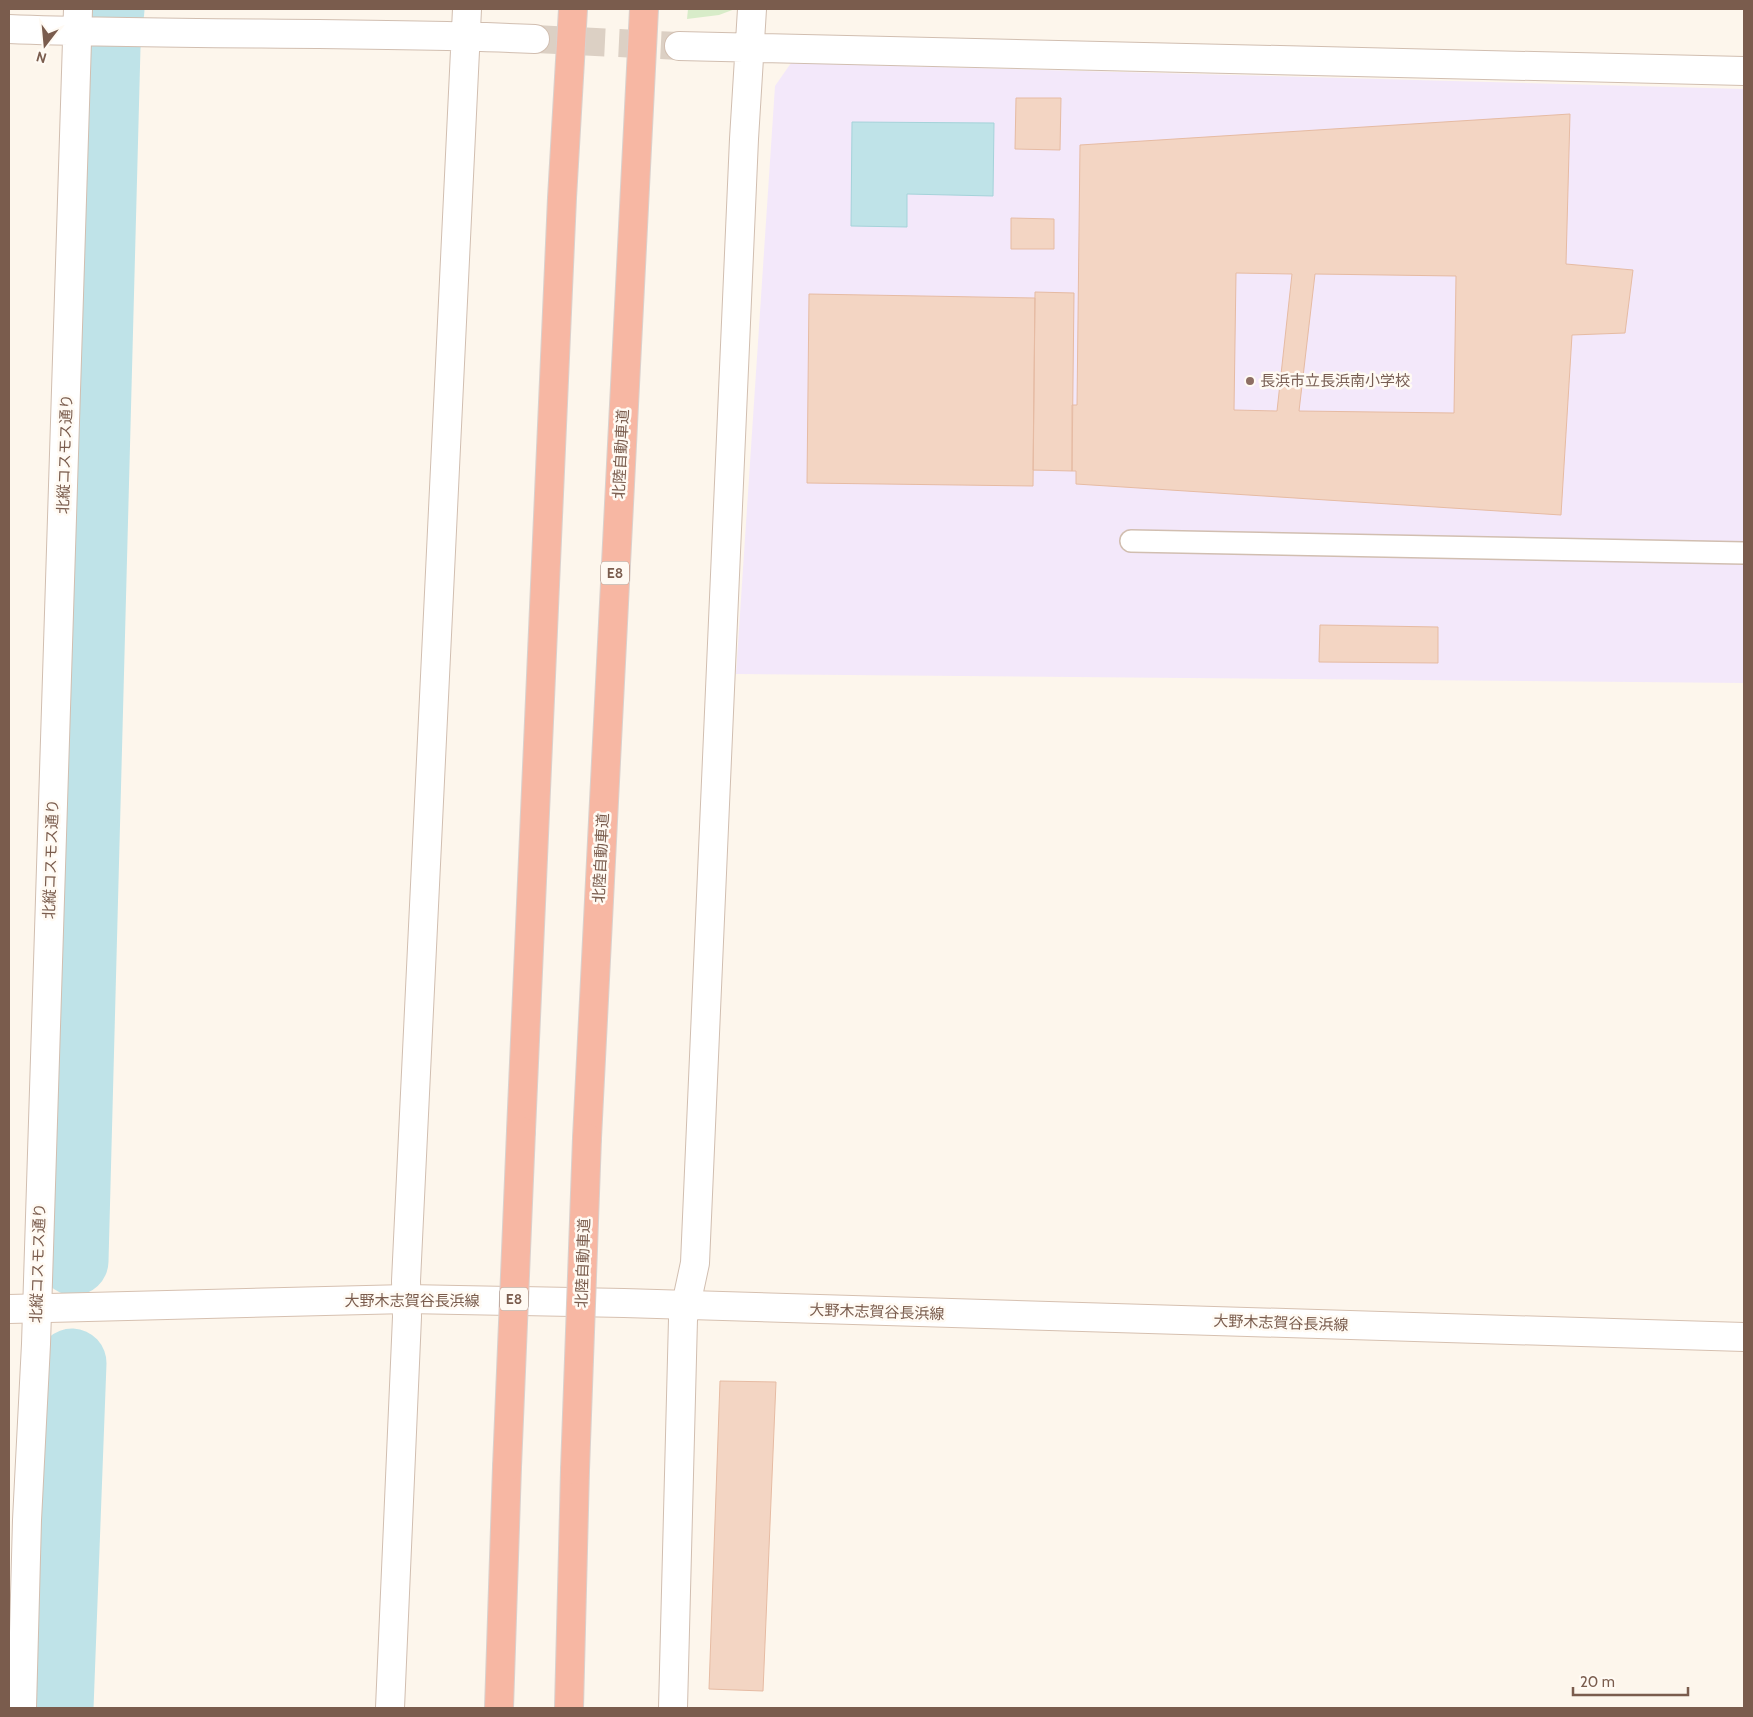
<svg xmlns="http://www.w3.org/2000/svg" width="1753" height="1717" font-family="Cabin,'Noto Sans JP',sans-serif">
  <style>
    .education { fill: #f3e8fa }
    .green { fill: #d8ecc9 }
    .water { fill: #bfe3e8; stroke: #a5d3da }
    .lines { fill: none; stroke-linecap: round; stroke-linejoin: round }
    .river { stroke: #bfe3e8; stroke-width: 69 }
    .building { fill: #f3d5c3; stroke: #e6bba3; fill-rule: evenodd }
    .street-tunnel { stroke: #dcd0c4; stroke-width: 28; stroke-dasharray: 28 14; stroke-linecap: butt }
    .lane-casing { stroke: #d1beb0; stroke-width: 24 }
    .street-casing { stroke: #d1beb0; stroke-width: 30 }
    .secondary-casing { stroke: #d6c0b0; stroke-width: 30 }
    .highway-casing { stroke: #dad1cd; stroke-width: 30 }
    .lane { stroke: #fff; stroke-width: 21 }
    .street { stroke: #fff; stroke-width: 28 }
    .secondary { stroke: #fff; stroke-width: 28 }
    .highway { stroke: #f7b7a3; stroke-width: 28 }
    .highway-bridge-casing { stroke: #dad1cd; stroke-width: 30; stroke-linecap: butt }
    .highway-bridge { stroke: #f7b7a3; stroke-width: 28 }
    .education-dot { fill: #8d6e63; stroke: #fffaf3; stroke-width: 2 }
    .labels { text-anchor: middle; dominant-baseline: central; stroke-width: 5; stroke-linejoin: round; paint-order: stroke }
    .shield { fill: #fffaf3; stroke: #a28b7f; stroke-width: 1 }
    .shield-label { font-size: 14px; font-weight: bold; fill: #7a5c4d }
    .education-label { font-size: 15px; fill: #785e54; stroke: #fffaf3; text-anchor: start }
    .street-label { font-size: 15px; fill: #7a5c4d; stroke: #fffaf3 }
  </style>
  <rect width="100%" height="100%" fill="#fdf6ec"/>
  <path class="education" d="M791,63L1744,89V683L736,674L775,86Z"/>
  <path class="green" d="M688,9H735L719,15L687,19Z"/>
  <path class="water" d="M852,122L994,123L993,196L907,194V227L851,226Z"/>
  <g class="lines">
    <path class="river" d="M74,1261L106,47L110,9
      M59,1708L72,1363"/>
  </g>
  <path class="building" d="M1016,98H1061L1060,150L1015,149Z
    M1570,114L1566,264L1633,270L1625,333L1572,335L1561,515L1076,484V471H1072V405H1077L1080,145ZM1236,273L1292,274L1277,411L1234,410ZM1315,274L1456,276L1454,413L1299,411Z
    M1011,218L1054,219V249H1011Z
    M1035,292L1074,293L1072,471L1033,470Z
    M809,294L1035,298L1033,486L807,483Z
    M1320,625L1438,627V663L1319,662Z
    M720,1381L776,1382L763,1691L709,1689Z"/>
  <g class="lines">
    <path class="street-tunnel" d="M535,39L679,46"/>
    <defs>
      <path id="lane" d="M1131,541L1744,553"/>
      <path id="street" d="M9,29C184,36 360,31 535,39
        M679,46L1744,71
        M22,1708L27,1520L36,1344L78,9
        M390,1708L407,1317L406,1281L467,9
        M673,1708L683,1319L695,1263L744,139L752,9"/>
      <path id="secondary" d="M9,1309L407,1299L624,1303L1744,1337"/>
      <path id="highway" d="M521,1131L562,198L573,9
        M587,1138L644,9
        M499,1708L507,1467
        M569,1708L575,1470"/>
    </defs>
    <use href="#lane" class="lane-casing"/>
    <use href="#street" class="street-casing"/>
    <use href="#secondary" class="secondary-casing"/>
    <use href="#highway" class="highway-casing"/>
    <use href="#lane" class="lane"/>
    <use href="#street" class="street"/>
    <use href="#secondary" class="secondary"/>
    <use href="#highway" class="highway"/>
    <defs>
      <path id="highway-bridge" d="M507,1467L521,1131
        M575,1470L587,1138"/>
    </defs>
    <use href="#highway-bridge" class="highway-bridge-casing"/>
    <use href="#highway-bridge" class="highway-bridge"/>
  </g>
  <circle class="education-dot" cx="1250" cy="381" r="5"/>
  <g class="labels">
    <g class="shield">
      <rect x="601" y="561.5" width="28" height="23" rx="4"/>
      <rect x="500" y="1287.5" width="28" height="23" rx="4"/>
    </g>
    <g class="shield-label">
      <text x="615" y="573">E8</text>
      <text x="514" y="1299">E8</text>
    </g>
    <g class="education-label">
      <text x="1260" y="381">長浜市立長浜南小学校</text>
    </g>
    <g class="street-label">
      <text transform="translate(65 454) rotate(-88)">北縦コスモス通り</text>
      <text transform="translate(621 454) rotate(-87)">北陸自動車道</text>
      <text transform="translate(601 858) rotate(-87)">北陸自動車道</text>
      <text transform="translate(51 859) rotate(-88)">北縦コスモス通り</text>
      <text transform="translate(38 1263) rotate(-88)">北縦コスモス通り</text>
      <text transform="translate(583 1263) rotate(-88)">北陸自動車道</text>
      <text x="412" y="1301">大野木志賀谷長浜線</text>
      <text transform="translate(877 1312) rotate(2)">大野木志賀谷長浜線</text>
      <text transform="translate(1281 1323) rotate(2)">大野木志賀谷長浜線</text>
    </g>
  </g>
  <rect width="1753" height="1717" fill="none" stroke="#7a5c4d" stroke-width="20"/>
  <g transform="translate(45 45) rotate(196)" stroke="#fffaf3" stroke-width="4" paint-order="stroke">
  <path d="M0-4L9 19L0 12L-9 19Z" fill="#7a5c4d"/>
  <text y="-8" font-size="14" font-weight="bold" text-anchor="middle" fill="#7a5c4d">N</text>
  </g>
  <path d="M1573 1687v8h115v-8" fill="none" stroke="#7a5c4d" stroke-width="2.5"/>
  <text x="1580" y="1687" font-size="15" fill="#7a5c4d" stroke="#fffaf3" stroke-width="4" paint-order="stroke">20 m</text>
</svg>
